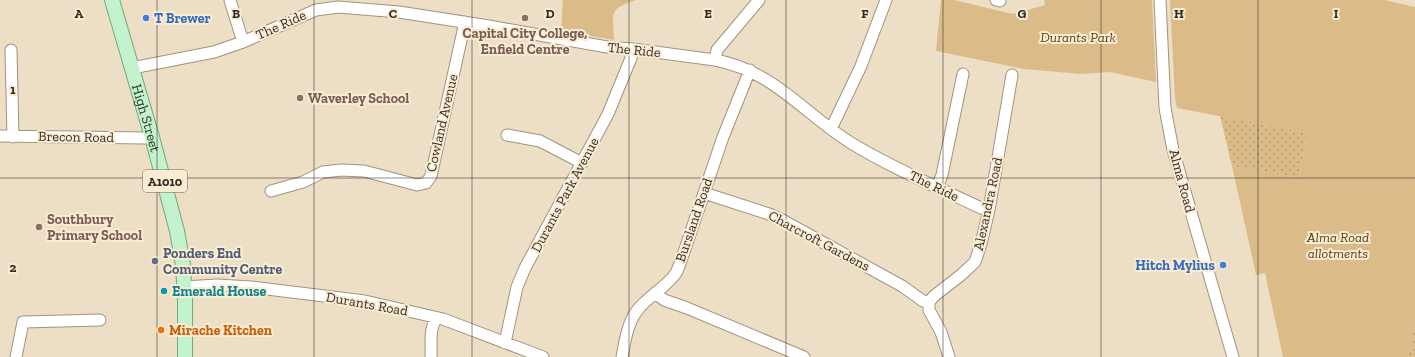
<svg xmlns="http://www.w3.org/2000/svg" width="1415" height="357" font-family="'Zilla Slab',serif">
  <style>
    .grass { fill: url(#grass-dots) }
    .green { fill: #dbbc89 }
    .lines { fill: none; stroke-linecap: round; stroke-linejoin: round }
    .minor-casing { stroke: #a1937d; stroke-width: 13 }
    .major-casing { stroke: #75a87c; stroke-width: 16 }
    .minor { stroke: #fff; stroke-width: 11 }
    .major { stroke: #c2f3cd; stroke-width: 14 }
    .grid { fill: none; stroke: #322d24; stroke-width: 1; stroke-opacity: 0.55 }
    .shop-dot { fill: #3f7fe0; stroke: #faebd3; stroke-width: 1.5 }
    .education-dot { fill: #8d6e63; stroke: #faebd3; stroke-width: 1.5 }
    .service-dot { fill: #5c6f8a; stroke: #faebd3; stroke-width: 1.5 }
    .culture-dot { fill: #0f9aa8; stroke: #faebd3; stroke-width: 1.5 }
    .food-dot { fill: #e8710a; stroke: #faebd3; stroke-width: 1.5 }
    .labels { text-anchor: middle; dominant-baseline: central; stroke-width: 4; stroke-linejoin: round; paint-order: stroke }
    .shield { fill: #faebd3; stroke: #6e6658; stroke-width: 1 }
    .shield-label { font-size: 13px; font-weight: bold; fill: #322d24 }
    .shop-label { font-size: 14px; font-weight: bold; fill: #366cbe; stroke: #faebd3; text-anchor: start }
    .street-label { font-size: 14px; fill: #322d24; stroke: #faebd3 }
    .education-label { font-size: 14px; font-weight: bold; fill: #785e54; stroke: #faebd3; text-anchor: start }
    .park-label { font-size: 14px; font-style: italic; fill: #574015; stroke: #faebd3 }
    .service-label { font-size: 14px; font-weight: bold; fill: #4e5e75; stroke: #faebd3; text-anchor: start }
    .culture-label { font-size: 14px; font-weight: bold; fill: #0d838f; stroke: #faebd3; text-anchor: start }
    .food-label { font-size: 14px; font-weight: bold; fill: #c56008; stroke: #faebd3; text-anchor: start }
    .grid-label { font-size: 13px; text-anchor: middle; font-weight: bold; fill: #322d24; stroke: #faebd3; stroke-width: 4; stroke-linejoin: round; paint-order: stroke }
  </style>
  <defs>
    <pattern id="grass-dots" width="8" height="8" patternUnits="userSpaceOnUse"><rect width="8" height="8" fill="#dbbc89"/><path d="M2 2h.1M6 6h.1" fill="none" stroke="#b29970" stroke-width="1.8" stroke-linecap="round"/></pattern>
  </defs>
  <rect width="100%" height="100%" fill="#eddec6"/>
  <path class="grass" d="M1220,116L1307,133L1299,178L1232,166Z
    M1415,323V357H1408Z"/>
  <path class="green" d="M563,0H636C608,9 613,13 614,40L561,31Z
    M941,0H954L1013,14L1045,5L1044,0H1152L1156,82L1110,72L1081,74L1024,69L936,51Z
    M1170,0H1384L1415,7V323L1408,357H1283L1265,273L1256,275L1232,166L1299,178L1307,133L1177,108L1175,98Z"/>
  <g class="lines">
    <defs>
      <path id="minor" d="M230,0L243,42
        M996,0L1000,1
        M1160,0L1165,108L1173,150L1233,357
        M11,50L13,137
        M715,60L717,50L759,0
        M132,68L214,52L243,42L316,10L338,7L399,12L489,26L607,47L633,49L715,60C774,71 803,113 851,143C892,168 937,187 981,208L989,210
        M831,129L861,66L886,0
        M507,135L540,141L582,163
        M0,136L145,138L152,137
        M937,187L942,175L963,74
        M271,191L303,182L323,172L341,170L364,171L417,185L426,183L431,176L465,22
        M704,193L769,214L784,221L902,286L923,301L929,302
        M184,287L217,285L251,287L365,301L443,319L543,357
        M655,293L664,300L687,308L804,357
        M505,343L517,287L525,268L608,114L631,58L633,49
        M16,357L23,322L100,320
        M431,357C432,346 428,326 438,318
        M622,357C625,342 627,325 636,312C646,297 666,288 676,273C679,267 681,261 683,255L723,137L750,70
        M949,357L941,332L929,310V302L934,296L961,275L975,262L981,244L989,210L1012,75"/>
      <g id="major">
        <path id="s1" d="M112,0L152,137L177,231L183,265L185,299V357"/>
      </g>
    </defs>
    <use href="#minor" class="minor-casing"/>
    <use href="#major" class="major-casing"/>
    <use href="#minor" class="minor"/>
    <use href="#major" class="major"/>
  </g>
  <path class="grid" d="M157,0V357M314,0V357M472,0V357M629,0V357M786,0V357M943,0V357M1101,0V357M1258,0V357M0,178H1415"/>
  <g class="shop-dot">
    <circle cx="146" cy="18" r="4"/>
    <circle cx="1223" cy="265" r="4"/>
  </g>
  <g class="education-dot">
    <circle cx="525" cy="18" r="4"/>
    <circle cx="300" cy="98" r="4"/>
    <circle cx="39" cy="227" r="4"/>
  </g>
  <circle class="service-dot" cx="155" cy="261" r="4"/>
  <circle class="culture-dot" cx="164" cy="291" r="4"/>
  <circle class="food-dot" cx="161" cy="330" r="4"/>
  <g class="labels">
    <rect class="shield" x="143" y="170" width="44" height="22" rx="3"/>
    <g class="shield-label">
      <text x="165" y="181">A1010</text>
    </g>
    <g class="shop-label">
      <text x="154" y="18">T Brewer</text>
      <text x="1215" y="265" text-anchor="end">Hitch Mylius</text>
    </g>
    <g class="street-label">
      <text transform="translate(281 25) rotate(-24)">The Ride</text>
      <text transform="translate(634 50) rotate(6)">The Ride</text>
      <text stroke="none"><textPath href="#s1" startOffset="123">High Street</textPath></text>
      <text transform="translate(442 123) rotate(-77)">Cowland Avenue</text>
      <text transform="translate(76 137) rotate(1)">Brecon Road</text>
      <text transform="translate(1182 181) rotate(75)">Alma Road</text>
      <text transform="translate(934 186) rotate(26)">The Ride</text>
      <text transform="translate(565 195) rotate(-62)">Durants Park Avenue</text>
      <text transform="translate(988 204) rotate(-78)">Alexandra Road</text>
      <text transform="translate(694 220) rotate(-71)">Bursland Road</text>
      <text transform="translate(819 241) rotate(28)">Charcroft Gardens</text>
      <text transform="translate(367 304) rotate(10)">Durants Road</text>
    </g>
    <g class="education-label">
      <text x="525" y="33" text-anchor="middle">Capital City College,<tspan x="525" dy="16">Enfield Centre</tspan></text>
      <text x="308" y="98">Waverley School</text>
      <text x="47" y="219">Southbury<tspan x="47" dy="16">Primary School</tspan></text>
    </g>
    <g class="park-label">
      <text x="1078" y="37">Durants Park</text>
      <text x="1338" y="237">Alma Road<tspan x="1338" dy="16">allotments</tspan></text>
    </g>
    <g class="service-label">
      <text x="163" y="253">Ponders End<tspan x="163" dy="16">Community Centre</tspan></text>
    </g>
    <g class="culture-label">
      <text x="172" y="291">Emerald House</text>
    </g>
    <g class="food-label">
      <text x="169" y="330">Mirache Kitchen</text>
    </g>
  </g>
  <g class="grid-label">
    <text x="79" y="18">A</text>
    <text x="236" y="18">B</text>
    <text x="393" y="18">C</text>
    <text x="550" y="18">D</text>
    <text x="708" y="18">E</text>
    <text x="865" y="18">F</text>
    <text x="1022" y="18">G</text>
    <text x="1179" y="18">H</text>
    <text x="1336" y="18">I</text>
    <text x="13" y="94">1</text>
    <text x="13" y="272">2</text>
  </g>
</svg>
